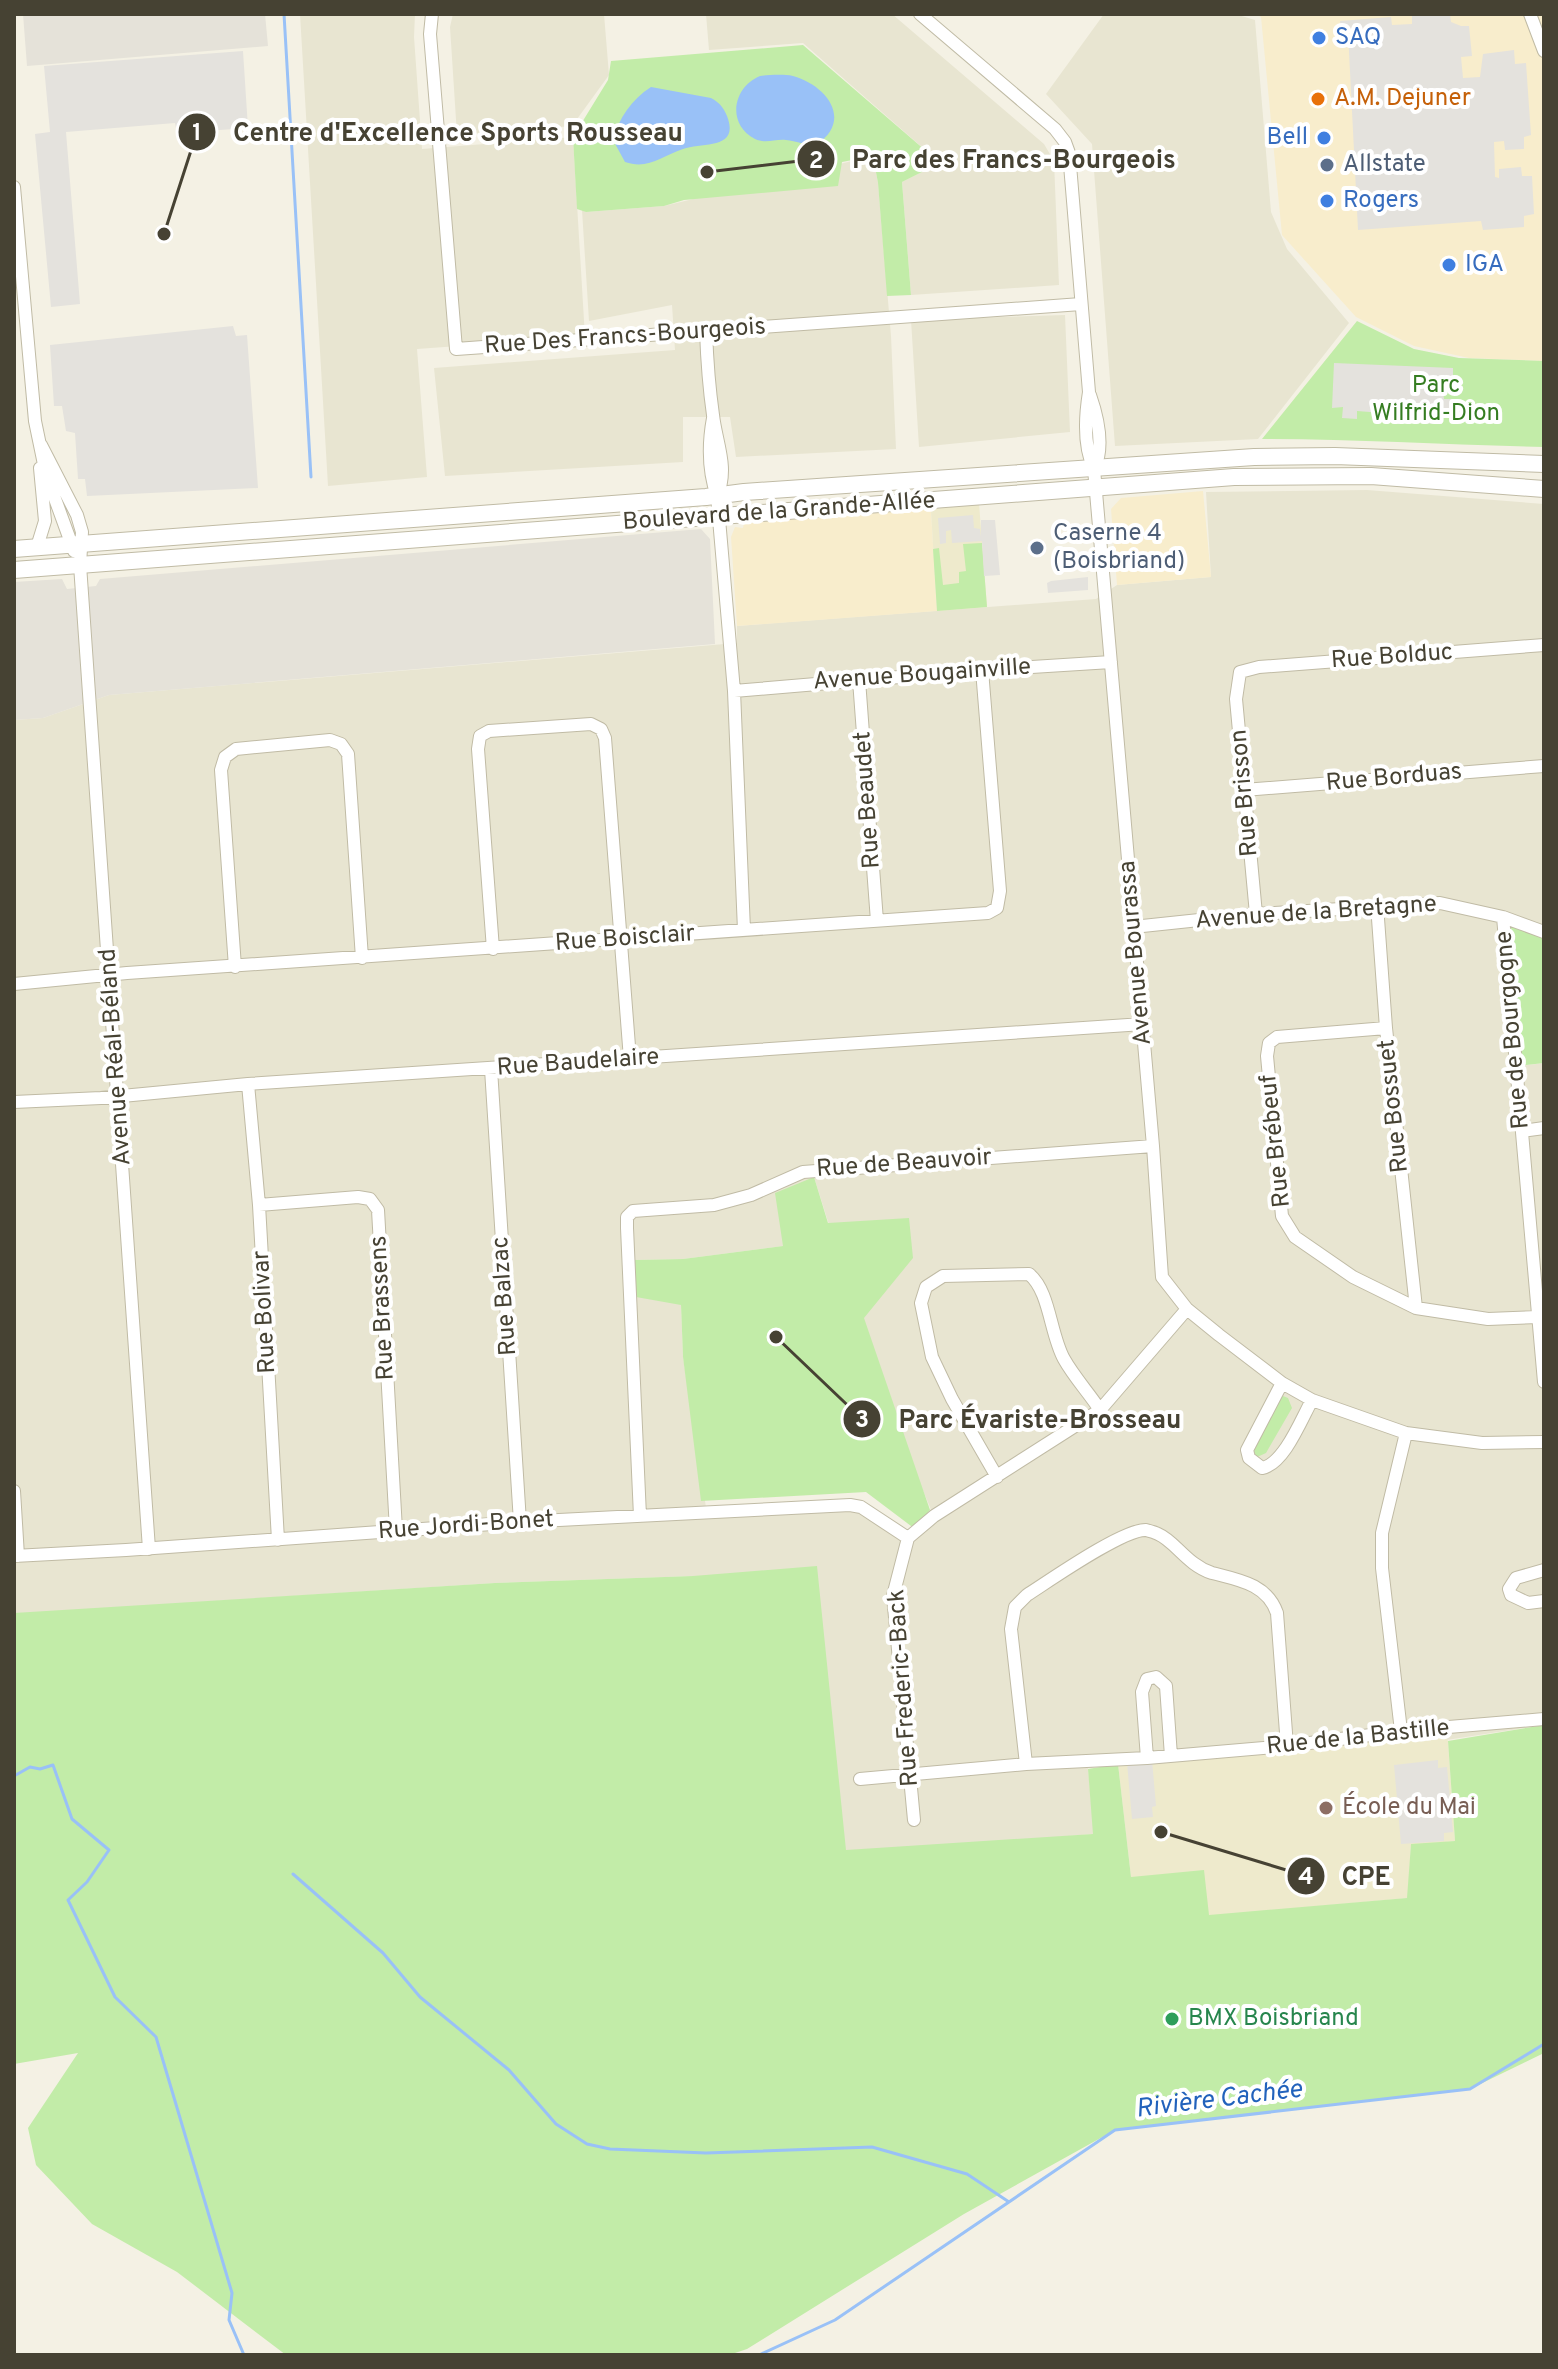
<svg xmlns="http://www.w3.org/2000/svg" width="1558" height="2369" font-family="Overpass,sans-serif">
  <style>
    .residential { fill: #e8e5d1; fill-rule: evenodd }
    .commercial { fill: #f8edcc }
    .industrial { fill: #e5e2d9 }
    .education { fill: #eeeacc }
    .green { fill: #c2eca8 }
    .parking { fill: #e4e2dd }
    .water { fill: #99c1f7 }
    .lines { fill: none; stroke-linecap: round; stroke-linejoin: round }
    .stream { stroke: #99c1f7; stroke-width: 3 }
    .minor-casing { stroke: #c0bba5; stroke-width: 14 }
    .tertiary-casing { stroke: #c0bba5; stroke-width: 18 }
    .minor { stroke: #fff; stroke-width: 12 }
    .tertiary { stroke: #fff; stroke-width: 16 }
    .shop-dot { fill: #3f7fe0; stroke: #fff; stroke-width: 3 }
    .food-dot { fill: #e8710a; stroke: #fff; stroke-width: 3 }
    .service-dot { fill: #5c6f8a; stroke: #fff; stroke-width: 3 }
    .education-dot { fill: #8d6e63; stroke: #fff; stroke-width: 3 }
    .leisure-dot { fill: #2e9e5b; stroke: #fff; stroke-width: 3 }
    .labels { text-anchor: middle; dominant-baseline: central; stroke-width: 8; stroke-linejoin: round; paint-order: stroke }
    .shop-label { font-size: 24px; fill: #366cbe; stroke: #fff; text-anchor: start }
    .food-label { font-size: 24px; fill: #c56008; stroke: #fff; text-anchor: start }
    .service-label { font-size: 24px; fill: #4e5e75; stroke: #fff; text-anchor: start }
    .street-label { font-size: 24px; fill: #464233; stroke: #fff }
    .park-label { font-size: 24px; fill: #357d21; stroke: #fff }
    .education-label { font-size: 24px; fill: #785e54; stroke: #fff; text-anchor: start }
    .leisure-label { font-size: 24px; fill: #27864d; stroke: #fff; text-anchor: start }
    .water-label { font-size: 26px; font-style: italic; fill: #2262bc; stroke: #fff }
    .leader { fill: none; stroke: #464233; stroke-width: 3 }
    .callout-dot { fill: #464233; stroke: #fff; stroke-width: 3 }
    .mark-label { font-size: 24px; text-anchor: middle; font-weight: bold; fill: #fff }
    .callout-label { font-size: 26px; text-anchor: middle; font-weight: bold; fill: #464233; stroke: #fff; stroke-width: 8; stroke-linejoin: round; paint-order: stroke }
  </style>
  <rect width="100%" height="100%" fill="#f4f1e4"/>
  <path class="residential" d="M300,14H415L414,37L422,149L573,137L585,337L417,349L427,477L328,486Z
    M453,14H604L609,75L572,126L457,135L450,27Z
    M706,14H892L1044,144L1054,161L1059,285L911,295L902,182L940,163L803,43L709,50Z
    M1104,14H1235L1255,20L1271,212L1287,249L1349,323L1258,439L1115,446L1092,144L1046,94Z
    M873,156L878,183L891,336L896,449L736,457L730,417H683V462L445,476L434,368L675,350L672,305L589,321L582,210L586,212L664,206Z
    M1065,315L1070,432L919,447L911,320Z
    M1367,490L1544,504V932L1519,1066L1544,1063V1725L1414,1745L1118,1764L1088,1768L1094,1834L865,1852L846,1851L693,1576L495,1583L14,1614V720L43,718L109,695L737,643V626L1096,599L1117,585L1211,577L1206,492ZM814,1177L879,1384L934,1517L909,1533L852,1505L707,1514L683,1357L681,1305L635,1260L683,1259L783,1246Z"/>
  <path class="commercial" d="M1255,14H1544V361L1469,358L1414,346L1356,317L1282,235L1261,17Z
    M1203,491L1211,577L1117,585L1111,509L1121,498Z
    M926,508L931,511L937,611L737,626L731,537L735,527L743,528L744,522Z"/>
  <path class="industrial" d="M23,14H265L268,46L27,66Z
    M701,529L710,539L715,644L109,695L43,718L14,720V582L62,579L67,589L96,586L100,579Z"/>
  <path class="education" d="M979,503L987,607L937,611L931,511L926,508Z
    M1445,1735L1448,1741L1455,1841L1411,1845L1408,1898L1208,1916L1131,1877L1118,1764Z"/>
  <path class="green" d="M803,45L940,163L902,182L911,295L887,296L878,183L873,156L842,162L838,186L684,200L664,206L586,212L577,209L573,137L608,80L611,61Z
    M1357,321L1414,349L1459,358L1544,361V447C1450,445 1356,439 1262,439Z
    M982,543L987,607L937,611L933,549L939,548L943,585L959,583V572L966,571L963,544Z
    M1503,917L1544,932V1063L1518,1066Z
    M814,1177L828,1223L909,1218L913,1258L864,1318L930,1510L915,1529L866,1492L701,1501L683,1357L681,1305L636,1297L635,1260L683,1259L783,1246L775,1193Z
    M1283,1396L1288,1398L1292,1408L1266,1453L1257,1457L1251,1454L1276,1398Z
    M817,1566L846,1850L1093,1834L1088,1769L1118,1764L1131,1877L1204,1870L1209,1915L1407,1898L1411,1844L1455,1841L1448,1741L1544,1725V2053L1470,2089L1115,2130L964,2214L747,2349L729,2355H286L177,2272L92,2224L36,2165L28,2128L78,2053L14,2064V1613L495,1583L693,1576Z"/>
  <path class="parking" d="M1450,14L1451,22L1461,26H1469L1472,56L1461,57L1463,78L1480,77L1483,54L1514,50L1515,64L1526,63L1531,135L1524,137V149L1505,150L1504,141L1494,142L1495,177L1499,178V169L1521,167L1522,176H1532L1534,214L1524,216V227L1483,230L1481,221L1358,230L1348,32L1341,31L1340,21L1391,17L1392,25L1412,24V15Z
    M243,51L248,128L177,133L175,123L66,132L80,304L51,307L35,134L50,132L44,66Z
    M233,326L236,336L247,335L258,488L87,496L85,479H78L75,433L66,431L62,406H54L50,345Z
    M1334,363L1453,368V391H1443L1444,399H1453V416L1441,415L1442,424L1384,422L1383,413L1357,411V419L1342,418L1343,407L1332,408Z
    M973,515L974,528L980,529L981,537V520H995L1000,575L984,576L982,541L952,543L951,530L946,531V543L940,544L938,518Z
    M1088,577V590L1048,593L1047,583L1051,581Z
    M1152,1760L1156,1806L1152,1807L1153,1817L1132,1819L1127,1763Z
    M1438,1760V1768L1447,1767L1453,1832L1444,1833V1841L1401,1844L1394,1765Z"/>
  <path class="water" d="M760,76C770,75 783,74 793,76C826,85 854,120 816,145C805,145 796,141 786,140C774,139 766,144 755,139C726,124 733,87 760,76Z
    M651,87L711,98C720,103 723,107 727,116C740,150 703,142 683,149C662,156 648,170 625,162L613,140C619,118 631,100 651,87Z"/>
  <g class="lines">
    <path class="stream" d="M284,14L311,477
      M14,1776L30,1767L40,1769L53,1765L72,1819L109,1850L87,1882L68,1900L115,1997L156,2037L232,2293L229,2320L244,2355
      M293,1874L383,1953L420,1997L509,2070L556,2124L587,2144L610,2149L706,2153L872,2147L967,2174L1009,2202
      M759,2355L835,2320L1115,2130L1470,2089L1544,2044"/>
    <defs>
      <path id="minor" d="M432,14L430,34L456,349L1081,304
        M920,14L1055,129L1065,142L1069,153L1089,392C1085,417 1083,446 1094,469L1153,1146L1162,1277L1187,1309L1219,1335L1282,1383L1312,1400L1406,1433L1482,1443L1544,1442
        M1530,14L1544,51
        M14,187L35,421L46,474L74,551
        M706,331C707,359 709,387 713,415C716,443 729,467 717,496
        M1090,395C1098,418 1105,447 1094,469
        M713,418C708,445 708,470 717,496L734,691L744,930
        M41,445L77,515L82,532L80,565L149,1549
        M37,547L45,521L40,468
        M859,680L877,921
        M734,691L982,670L1111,662
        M1244,790L1544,766
        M1377,905L1386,1028L1416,1308
        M1256,914L1236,699L1240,672L1259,667L1544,645
        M1503,917L1544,1382
        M1133,927L1256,914L1440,903L1503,917L1544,932
        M493,949L478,749L480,736L489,731L591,724L601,729L605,738L630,1059
        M235,967L221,770L225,757L236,749L330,740L341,744L348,754L362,958
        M14,984L127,973L988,913L997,908L1000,891L982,670
        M1386,1028L1277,1037L1269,1043L1267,1056L1282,1216L1295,1237L1353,1277L1416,1308L1488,1319L1538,1317
        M491,1069L520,1522
        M248,1084L259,1205L278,1540
        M14,1102L101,1098L248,1084L1143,1024
        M1522,1131L1544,1128
        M259,1205L358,1197L370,1199L378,1210L396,1530
        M1282,1383L1247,1450L1249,1458L1262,1468C1284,1464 1301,1420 1312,1400
        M997,1477L952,1399L932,1357L921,1303L926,1287L943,1276L1029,1274C1050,1291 1050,1334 1064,1359C1074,1377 1089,1393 1100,1410
        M14,1491L18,1556
        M640,1516L627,1228V1217L633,1211L714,1205L751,1195L803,1172L1153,1146
        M14,1556L126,1550L520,1522L850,1505L861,1507L908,1538
        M1544,1570L1516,1578L1509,1589L1511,1595L1528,1603L1544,1601
        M1401,1731L1382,1568V1533L1406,1433
        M1147,1758L1142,1692L1147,1679L1156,1677L1166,1686L1171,1756
        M1026,1764L1011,1629L1015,1607L1027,1595C1049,1581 1123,1529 1146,1530C1150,1531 1154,1532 1158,1534C1175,1541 1187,1565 1212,1573C1239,1580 1267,1584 1277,1613L1287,1746
        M860,1779L1026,1764L1147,1758L1287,1746L1401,1731L1544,1719
        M914,1820L893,1596L908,1538L934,1516L1100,1410L1187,1309"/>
      <path id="tertiary" d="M14,549L706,497L744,492L1254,457L1335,456L1544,464
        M14,570L1234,477L1371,476L1544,489"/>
    </defs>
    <use href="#minor" class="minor-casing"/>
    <use href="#tertiary" class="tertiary-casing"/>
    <use href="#minor" class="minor"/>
    <use href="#tertiary" class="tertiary"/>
  </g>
  <g class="shop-dot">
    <circle cx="1319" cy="38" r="8"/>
    <circle cx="1324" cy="138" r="8"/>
    <circle cx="1327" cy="201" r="8"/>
    <circle cx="1449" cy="265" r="8"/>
  </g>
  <circle class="food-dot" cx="1318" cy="99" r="8"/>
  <g class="service-dot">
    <circle cx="1327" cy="165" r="8"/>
    <circle cx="1037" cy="548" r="8"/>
  </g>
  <circle class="education-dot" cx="1326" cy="1808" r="8"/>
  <circle class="leisure-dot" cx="1172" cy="2019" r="8"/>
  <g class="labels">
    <g class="shop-label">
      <text x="1335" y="38">SAQ</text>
      <text x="1308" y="138" text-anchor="end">Bell</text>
      <text x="1343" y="201">Rogers</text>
      <text x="1465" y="265">IGA</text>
    </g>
    <g class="food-label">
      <text x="1334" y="99">A.M. Dejuner</text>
    </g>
    <g class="service-label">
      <text x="1343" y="165">Allstate</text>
      <text x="1053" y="534">Caserne 4<tspan x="1053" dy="28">(Boisbriand)</tspan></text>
    </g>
    <g class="street-label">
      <text transform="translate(625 337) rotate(-4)">Rue Des Francs-Bourgeois</text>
      <text transform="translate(779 512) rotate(-4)">Boulevard de la Grande-Allée</text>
      <text transform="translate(1392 657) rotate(-4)">Rue Bolduc</text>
      <text transform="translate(922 675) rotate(-4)">Avenue Bougainville</text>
      <text transform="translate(1394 778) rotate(-5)">Rue Borduas</text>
      <text transform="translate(1245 793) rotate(-95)">Rue Brisson</text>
      <text transform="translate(868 800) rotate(-94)">Rue Beaudet</text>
      <text transform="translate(1316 913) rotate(-4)">Avenue de la Bretagne</text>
      <text transform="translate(625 939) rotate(-4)">Rue Boisclair</text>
      <text transform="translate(1136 953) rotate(-95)">Avenue Bourassa</text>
      <text transform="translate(1513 1030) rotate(-95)">Rue de Bourgogne</text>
      <text transform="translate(116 1057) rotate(-94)">Avenue Réal-Béland</text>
      <text transform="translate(578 1063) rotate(-4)">Rue Baudelaire</text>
      <text transform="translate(1394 1106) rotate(-96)">Rue Bossuet</text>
      <text transform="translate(1276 1141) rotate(-96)">Rue Brébeuf</text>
      <text transform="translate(904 1164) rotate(-4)">Rue de Beauvoir</text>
      <text transform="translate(505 1296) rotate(-94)">Rue Balzac</text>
      <text transform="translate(383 1308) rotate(-93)">Rue Brassens</text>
      <text transform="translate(265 1312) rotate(-93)">Rue Bolivar</text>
      <text transform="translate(466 1526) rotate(-4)">Rue Jordi-Bonet</text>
      <text transform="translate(904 1688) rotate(-94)">Rue Frederic-Back</text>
      <text transform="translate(1358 1738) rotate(-6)">Rue de la Bastille</text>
    </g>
    <g class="park-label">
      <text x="1436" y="386">Parc<tspan x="1436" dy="28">Wilfrid-Dion</tspan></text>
    </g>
    <g class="education-label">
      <text x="1342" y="1808">École du Mai</text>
    </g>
    <g class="leisure-label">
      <text x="1188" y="2019">BMX Boisbriand</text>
    </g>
    <g class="water-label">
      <text transform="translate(1219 2100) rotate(-7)">Rivière Cachée</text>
    </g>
  </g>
  <path class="leader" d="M164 234L197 132M707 172L816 159M776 1337L862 1419M1161 1832L1306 1876"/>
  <g class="callout-dot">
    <circle cx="164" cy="234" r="8"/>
    <circle cx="707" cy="172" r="8"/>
    <circle cx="776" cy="1337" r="8"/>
    <circle cx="1161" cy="1832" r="8"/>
    <circle cx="197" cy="132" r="20"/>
    <circle cx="816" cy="159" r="20"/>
    <circle cx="862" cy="1419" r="20"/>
    <circle cx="1306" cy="1876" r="20"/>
  </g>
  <g class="mark-label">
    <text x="197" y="140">1</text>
    <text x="816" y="168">2</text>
    <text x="862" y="1427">3</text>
    <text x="1306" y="1884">4</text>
  </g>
  <g class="callout-label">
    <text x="458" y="141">Centre d'Excellence Sports Rousseau</text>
    <text x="1014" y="168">Parc des Francs-Bourgeois</text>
    <text x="1040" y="1428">Parc Évariste-Brosseau</text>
    <text x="1366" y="1885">CPE</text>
  </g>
  <rect width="1558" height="2369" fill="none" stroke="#464233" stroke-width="32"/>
</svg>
